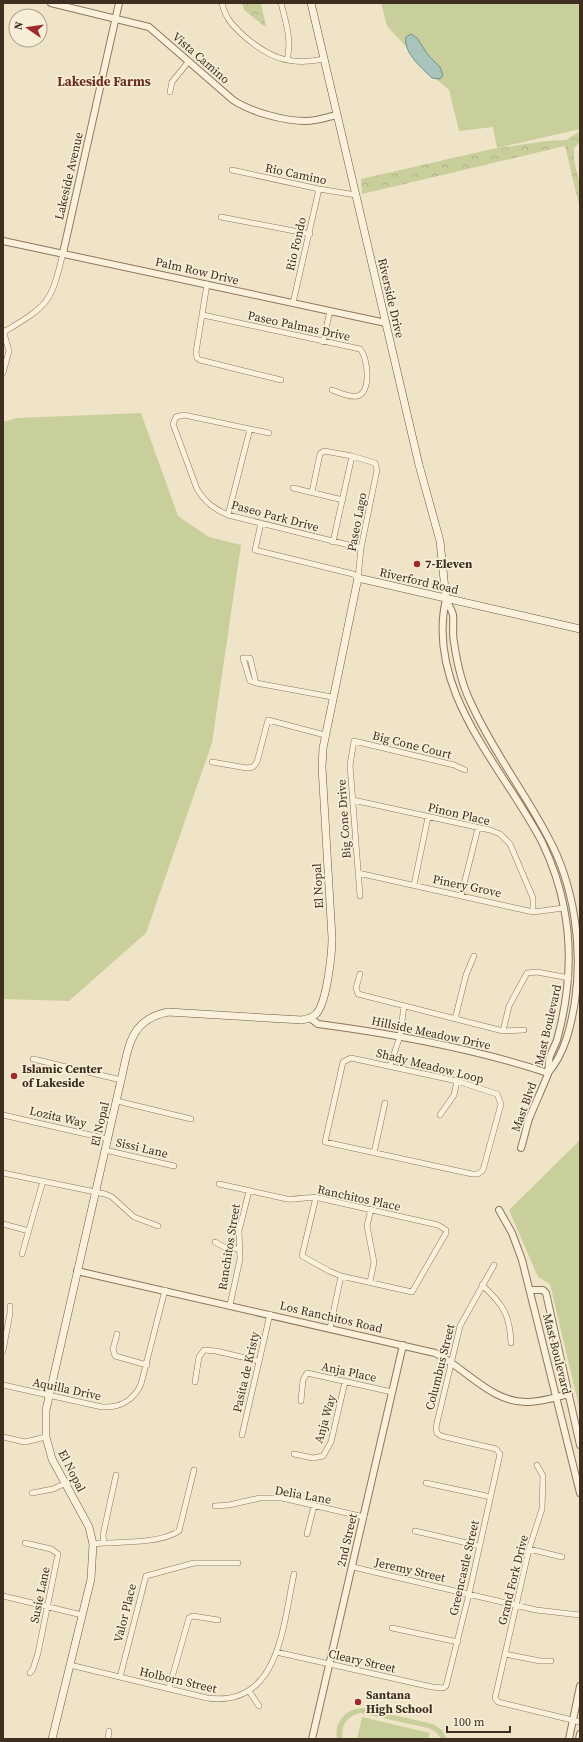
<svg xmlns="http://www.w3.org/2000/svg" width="583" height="1742" font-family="'Source Serif 4',serif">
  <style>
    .green { fill: #c9cf9b }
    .forest { fill: url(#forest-crowns) }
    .water { fill: #a9c4bc; stroke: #6f938a }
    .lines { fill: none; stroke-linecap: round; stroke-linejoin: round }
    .minor-casing { stroke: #8d765c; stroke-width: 6 }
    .tertiary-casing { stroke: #8d765c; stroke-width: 8 }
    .secondary-casing { stroke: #6f573f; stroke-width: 8 }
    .minor { stroke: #faf1dc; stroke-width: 5 }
    .tertiary { stroke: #faf1dc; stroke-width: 6 }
    .secondary { stroke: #faf1dc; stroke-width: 7 }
    .poi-dot { fill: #9e2a2b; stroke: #f7eed8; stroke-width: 1.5 }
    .labels { text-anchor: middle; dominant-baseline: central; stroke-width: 3.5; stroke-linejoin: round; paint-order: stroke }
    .street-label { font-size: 12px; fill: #3d2e20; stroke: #f7eed8 }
    .poi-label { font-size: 12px; font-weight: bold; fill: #3d2e20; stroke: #f7eed8; text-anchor: start }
    .neighbourhood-label { font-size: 13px; font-weight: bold; fill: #6b2e1e; stroke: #f7eed8 }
  </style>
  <defs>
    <pattern id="forest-crowns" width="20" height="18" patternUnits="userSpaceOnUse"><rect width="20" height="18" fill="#c9cf9b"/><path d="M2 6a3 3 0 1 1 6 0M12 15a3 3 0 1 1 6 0" fill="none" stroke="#aeb285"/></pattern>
  </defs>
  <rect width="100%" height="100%" fill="#f0e4c8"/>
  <path class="green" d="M381,3H580V129L497,148L493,127L459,131L449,90L435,78L387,26Z
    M141,413L178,516L209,537L241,545L212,743L146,933L69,1001L3,999V422L17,418Z
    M580,1140V1411L550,1284L538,1277L509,1210Z
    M363,1708L433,1724L442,1730L447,1739H441L436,1732L428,1728L360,1713C347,1716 340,1726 343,1739H337C334,1722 346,1708 363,1708Z
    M362,1717L430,1733L428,1739H357Z"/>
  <path class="forest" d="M242,3H261L266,26H264L244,10Z
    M580,131V142L574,148V160L580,185V209L565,146L362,194L361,179L492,149L546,141L566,140Z"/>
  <path class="water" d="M411,34L417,38L428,55L440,67L443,75L440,79L432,78C423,69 403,53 406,37Z"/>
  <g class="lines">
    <defs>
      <path id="minor" d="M222,3C225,18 233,26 244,36C269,58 290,66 324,59
        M281,3C286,23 292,40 287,60
        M170,92L172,82L189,61
        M232,170L319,189L356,195
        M221,217L310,234
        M207,284L196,352L197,358L200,360L281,380
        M293,303L319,189
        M203,315L360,349C368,357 372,393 357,396C349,398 339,392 332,390
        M3,330L9,351L3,373
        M4,332C49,305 51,303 63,253
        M323,342L330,311
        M269,433L184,415L176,417L173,424L197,489C205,502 214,509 228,515L361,548
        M293,488L343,500
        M228,515L250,429
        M261,523L255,550L353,574L358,578L361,548L377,470L375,463L352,456L324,451L320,454L312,492
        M333,542L352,456
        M256,683L250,658H243L250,681L256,683L332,697
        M212,762L247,768L253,767L257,762L268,720L325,735
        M353,800L490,830L500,834L510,844L533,898V912
        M358,873L533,912L564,908
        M414,885L428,817
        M360,896L350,765L354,741L454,765L465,770
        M461,896L478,828
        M360,974L356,988L358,994L503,1031L524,1030
        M455,1019L466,975L474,956
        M503,1031L509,1006L527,973L537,972L569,978
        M351,1058L457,1081L497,1094L501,1104L483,1170L478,1174H472L325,1142L343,1062Z
        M33,1059L121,1080
        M390,1066L400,1036L404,1006
        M117,1101L191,1119
        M3,1115L108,1139
        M440,1115L454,1095L457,1081
        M105,1150L174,1166
        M374,1153L385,1103
        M3,1173L105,1194L112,1197L134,1217L158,1226
        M219,1184L287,1199C298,1200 309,1196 319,1198L438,1225L446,1230V1233L412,1292L341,1276L329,1271L302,1256L316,1197
        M3,1224L29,1231
        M215,1242L224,1247L238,1249
        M22,1254L43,1181
        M370,1282L374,1262L367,1226L371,1209
        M482,1285C503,1304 510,1315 511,1343
        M230,1305L240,1259L239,1231L249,1191
        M330,1328L341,1276
        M117,1334L113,1349L115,1356L147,1365
        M3,1351L10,1313V1306
        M195,1382L199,1357L204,1350L216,1351L259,1361
        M3,1385L102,1407C120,1408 134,1400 141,1384L165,1290
        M301,1401L303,1380L307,1373L392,1392
        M242,1435L270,1314
        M3,1437L25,1442L46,1437
        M294,1454L313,1458L323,1456L331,1442L345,1382
        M537,1465L543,1476L542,1509L529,1549L495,1698L498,1702L580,1722
        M426,1483L491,1497
        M32,1493L53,1489L66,1483
        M215,1506L229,1505L260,1498H282L364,1517
        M415,1531L480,1546
        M307,1534L314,1506
        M25,1543L51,1549L58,1554L38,1653L33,1669L30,1673
        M104,1543C125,1542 161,1543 179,1531L194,1470
        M93,1544L104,1543L103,1535L116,1475
        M529,1549L562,1557
        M353,1567L536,1610L580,1615
        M3,1596L82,1615
        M392,1628L458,1642
        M276,1652L432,1687L443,1688L446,1686L469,1594L500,1454L496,1449L441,1436L437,1433L436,1427L460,1326L494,1265
        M505,1654L540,1661H551
        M70,1665L207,1698C280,1708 283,1624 294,1574
        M120,1677L146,1576L194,1563H238
        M169,1688L189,1618L193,1616L218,1620
        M249,1691L259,1706
        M108,1739L109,1731"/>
      <path id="tertiary" d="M51,3L149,27L233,100C251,112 284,121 306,121C316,121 327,117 337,115
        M3,241L386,323
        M63,253L119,3
        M446,599C425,691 503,767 542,842C552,863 560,886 564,908C573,953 569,996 557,1040C555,1045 552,1051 550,1056C548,1062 549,1069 548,1074C542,1089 535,1104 529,1119C526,1128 524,1139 521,1148
        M446,599C448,604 452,610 453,615C454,624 452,634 454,642C457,663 462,685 471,703C492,750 524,791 548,837C574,885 583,946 575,1001C571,1026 565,1053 548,1073
        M310,1018L318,1024C394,1034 476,1049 548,1073
        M499,1210L512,1233L522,1260L580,1493
        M77,1271L435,1353C466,1368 492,1404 529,1402C542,1402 556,1397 569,1394
        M530,1290H543L546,1293L580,1445
        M312,1739L403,1345
        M569,1739L580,1686
        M579,1739L580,1734"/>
      <path id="secondary" d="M311,3L419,465L440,541L446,599
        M52,1739L91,1579L93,1544L89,1527L52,1459L46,1437V1410L121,1080C129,1047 129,1020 168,1012L302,1020C307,1019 313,1017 316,1014C327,1003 332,953 332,938L322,767L323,748L358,578L580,629"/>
    </defs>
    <use href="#minor" class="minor-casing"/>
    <use href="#tertiary" class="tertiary-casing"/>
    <use href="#secondary" class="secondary-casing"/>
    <use href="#minor" class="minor"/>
    <use href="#tertiary" class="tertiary"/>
    <use href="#secondary" class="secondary"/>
  </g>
  <g class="poi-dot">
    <circle cx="417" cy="564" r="4"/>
    <circle cx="14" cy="1076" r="4"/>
    <circle cx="358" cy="1702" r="4"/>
  </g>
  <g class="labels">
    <g class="street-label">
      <text transform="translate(201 58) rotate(41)">Vista Camino</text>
      <text transform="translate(296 174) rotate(12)">Rio Camino</text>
      <text transform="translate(69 176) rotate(-77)">Lakeside Avenue</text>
      <text transform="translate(296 244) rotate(-77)">Rio Fondo</text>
      <text transform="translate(197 271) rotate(13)">Palm Row Drive</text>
      <text transform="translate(391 298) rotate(77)">Riverside Drive</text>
      <text transform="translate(299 326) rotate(12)">Paseo Palmas Drive</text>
      <text transform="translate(275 516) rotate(15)">Paseo Park Drive</text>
      <text transform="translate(357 522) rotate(-79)">Paseo Lago</text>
      <text transform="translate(419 581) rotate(13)">Riverford Road</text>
      <text transform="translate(412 745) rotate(14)">Big Cone Court</text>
      <text transform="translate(459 814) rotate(13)">Pinon Place</text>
      <text transform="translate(344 819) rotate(-94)">Big Cone Drive</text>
      <text transform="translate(318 886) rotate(-93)">El Nopal</text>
      <text transform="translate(467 886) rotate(12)">Pinery Grove</text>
      <text transform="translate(548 1025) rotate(-77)">Mast Boulevard</text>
      <text transform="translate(431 1033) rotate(12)">Hillside Meadow Drive</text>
      <text transform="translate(430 1066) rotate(14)">Shady Meadow Loop</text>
      <text transform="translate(524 1107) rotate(-70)">Mast Blvd</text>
      <text transform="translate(58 1117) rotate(13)">Lozita Way</text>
      <text transform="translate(100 1124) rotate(-77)">El Nopal</text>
      <text transform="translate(142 1148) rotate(13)">Sissi Lane</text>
      <text transform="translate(359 1198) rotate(12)">Ranchitos Place</text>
      <text transform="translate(229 1247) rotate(-81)">Ranchitos Street</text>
      <text transform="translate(331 1317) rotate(13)">Los Ranchitos Road</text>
      <text transform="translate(557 1354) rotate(76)">Mast Boulevard</text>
      <text transform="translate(440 1367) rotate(-76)">Columbus Street</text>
      <text transform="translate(246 1372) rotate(-77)">Pasita de Kristy</text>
      <text transform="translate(349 1372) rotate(12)">Anja Place</text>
      <text transform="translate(67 1389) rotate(12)">Aquilla Drive</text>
      <text transform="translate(325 1419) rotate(-74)">Anja Way</text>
      <text transform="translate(72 1471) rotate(63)">El Nopal</text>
      <text transform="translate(303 1495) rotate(10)">Delia Lane</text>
      <text transform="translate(347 1540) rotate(-77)">2nd Street</text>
      <text transform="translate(464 1568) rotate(-77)">Greencastle Street</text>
      <text transform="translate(410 1570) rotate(13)">Jeremy Street</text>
      <text transform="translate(513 1580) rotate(-76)">Grand Fork Drive</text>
      <text transform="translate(40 1595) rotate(-78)">Susie Lane</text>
      <text transform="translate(125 1613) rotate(-76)">Valor Place</text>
      <text transform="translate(362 1661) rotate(13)">Cleary Street</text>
      <text transform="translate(178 1680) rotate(13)">Holborn Street</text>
    </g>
    <g class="poi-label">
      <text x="425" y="564">7-Eleven</text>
      <text x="22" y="1069">Islamic Center<tspan x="22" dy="14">of Lakeside</tspan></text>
      <text x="366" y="1695">Santana<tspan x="366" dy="14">High School</tspan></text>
    </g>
    <g class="neighbourhood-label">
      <text x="104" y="81">Lakeside Farms</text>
    </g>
  </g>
  <rect width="583" height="1742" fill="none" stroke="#3d2e20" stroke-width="8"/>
  <g transform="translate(28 28) rotate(283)"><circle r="19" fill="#f7eed8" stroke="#ada18e"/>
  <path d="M0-3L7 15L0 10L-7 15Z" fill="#9e2a2b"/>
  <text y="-6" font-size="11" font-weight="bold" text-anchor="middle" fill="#3d2e20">N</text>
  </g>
  <path d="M447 1726v6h63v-6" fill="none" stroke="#3d2e20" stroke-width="2"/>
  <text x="453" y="1726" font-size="12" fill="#3d2e20" stroke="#f7eed8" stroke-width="3" paint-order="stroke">100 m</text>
</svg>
